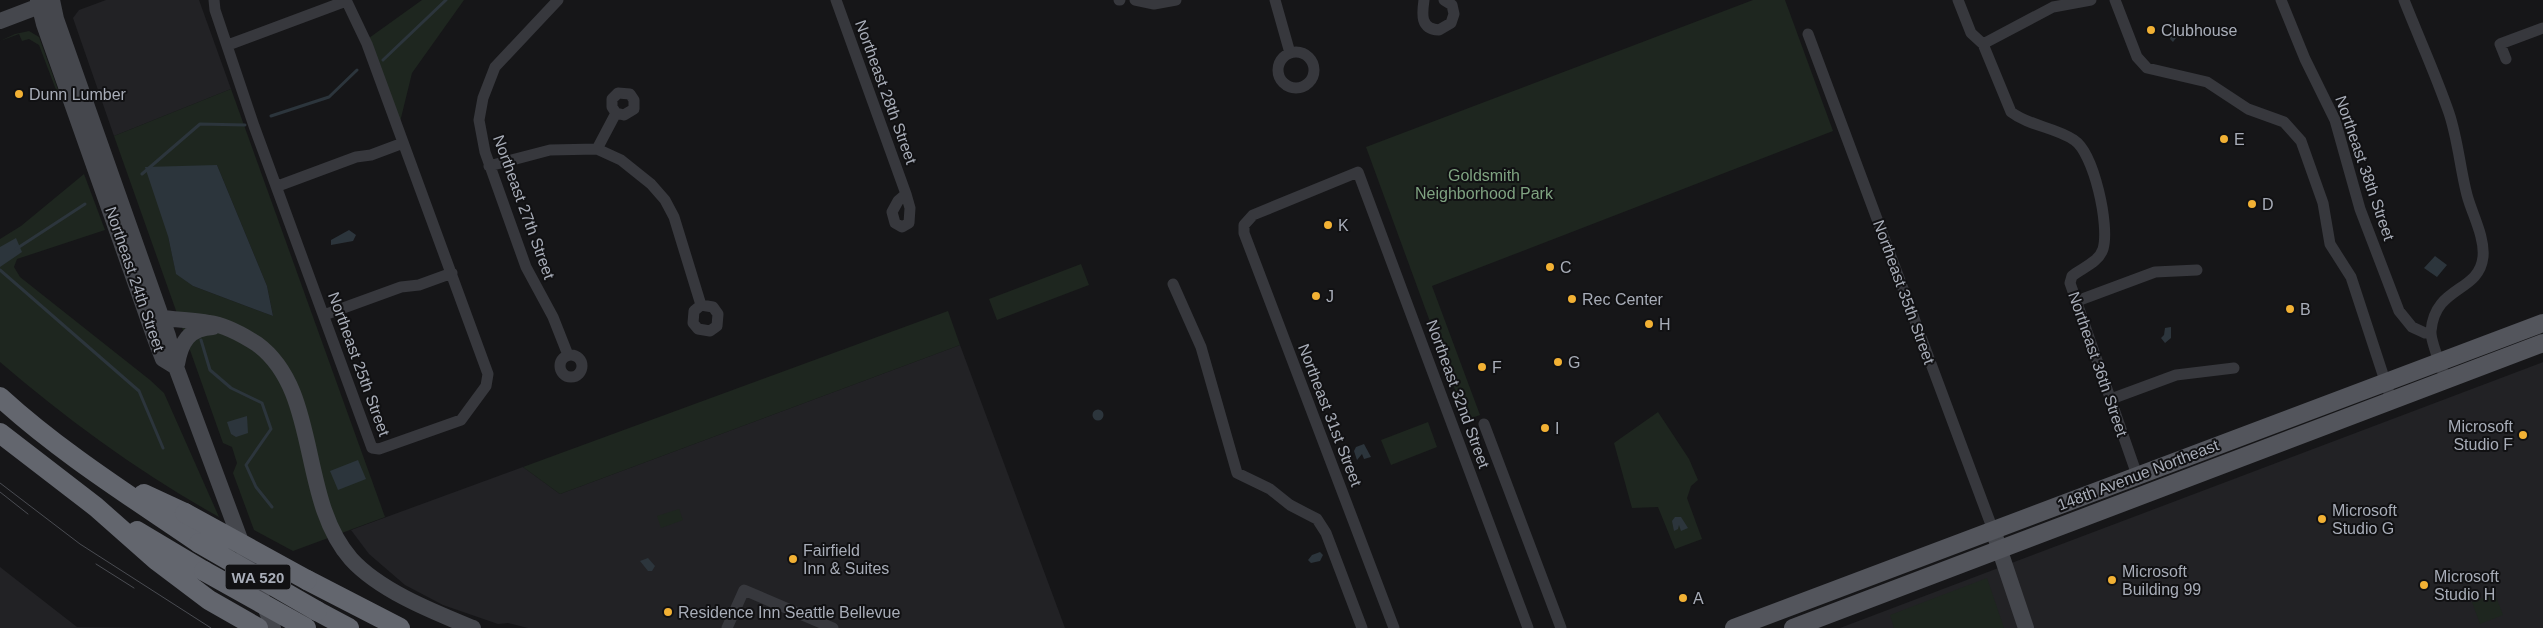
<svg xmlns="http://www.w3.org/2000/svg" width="2543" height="628" font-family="Helvetica,sans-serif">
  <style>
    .built { fill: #222225 }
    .green { fill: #1e261f; fill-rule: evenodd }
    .water { fill: #2c353c }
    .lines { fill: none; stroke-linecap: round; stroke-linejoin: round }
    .stream { stroke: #2c353c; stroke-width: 3 }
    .street { stroke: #37383d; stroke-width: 11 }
    .secondary { stroke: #45474d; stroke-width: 16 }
    .primary { stroke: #53555c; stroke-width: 18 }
    .highway { stroke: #63666e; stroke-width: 20 }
    .tram { stroke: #4a4c52; stroke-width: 1 }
    .highway-bridge { stroke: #63666e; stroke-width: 20 }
    .poi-dot { fill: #f2b134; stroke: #111113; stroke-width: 2 }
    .labels { text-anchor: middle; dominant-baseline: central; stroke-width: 4; stroke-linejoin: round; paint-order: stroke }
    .shield { fill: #111113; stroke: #7b7e86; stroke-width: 1 }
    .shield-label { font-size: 15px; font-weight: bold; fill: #a8adb8 }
    .poi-label { font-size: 16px; fill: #a8adb8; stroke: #111113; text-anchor: start }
    .street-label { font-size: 16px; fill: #a8adb8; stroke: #111113 }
    .park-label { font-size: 16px; fill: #7fa381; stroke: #111113 }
  </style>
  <rect width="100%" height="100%" fill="#161618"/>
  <path class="built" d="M106,0H199L231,89L114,136L73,18L79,10Z
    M960,345L1065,628H528L508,623L498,624L443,605L405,585L369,554L351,530L523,467L560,494Z
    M2543,362V628H1840Z
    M0,567L77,627L160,628H0Z"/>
  <path class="green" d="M422,0H464L412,73L400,122L369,38Z
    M1753,0H1785L1833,131L1432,286L1480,415L1466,420L1366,147Z
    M29,31L39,37L60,95H58L39,45L29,39L22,41L19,34L0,41L15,34Z
    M231,89L385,517L293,551L254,530L233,473L237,463L232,447L223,443L114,136ZM217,165L267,286L273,316L193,286L176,273L168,236Z
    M84,174L105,230L17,259L14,267L20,277L150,380L164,393L219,517C140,473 69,421 0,362V239L21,226Z
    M1081,264L1089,285L997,320L989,299Z
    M948,311L960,345L560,494L523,467Z
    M1658,412L1689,459L1698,480L1691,486L1687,498L1702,539L1675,549L1658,507L1632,508L1614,443Z
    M1428,422L1437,447L1391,465L1381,440Z
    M679,509L683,520L661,528L657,516Z
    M1987,578L2004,628H1894L1890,615Z
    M2495,594L2503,615L2480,624L2472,602Z"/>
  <path class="water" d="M2177,23L2179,34L2173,42L2170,39L2173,24Z
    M217,165L267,286L273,316L193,286L176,274L168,236L145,167Z
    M349,230L356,235L353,241L331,245V240Z
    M16,238L22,252L0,267V247Z
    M2435,256L2447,265L2437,277L2424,268Z
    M2171,327V338L2165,343L2161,338L2164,335L2165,328Z
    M1092.5 415a5.5 5.5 0 1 1 11 0a5.5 5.5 0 1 1-11 0Z
    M247,416L248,433L236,437L231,434L227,422Z
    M1364,444L1371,457L1364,459L1362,454L1357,460L1354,451L1356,447Z
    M358,460L366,479L338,490L330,471Z
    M1675,517H1681L1688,528L1681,531L1679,525L1678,529L1674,531L1672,521Z
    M1320,552L1323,555L1320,561L1311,563L1308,560L1312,555Z
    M648,558L655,566L652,571H648L640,561Z"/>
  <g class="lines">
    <path class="stream" d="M383,60L446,0
      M271,116L329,97L357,70
      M142,174L200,124L245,125
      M16,249L85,204
      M0,270L139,391L163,448
      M201,340L210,370L231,388L262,403L271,429L246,465L256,487L272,507"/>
    <path class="street" d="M214,0L215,10L254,126L372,448L379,449L461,420L486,386L488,374L367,44L346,0
      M558,0L495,67L483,98L479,120L485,152L526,267L553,317L568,355
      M836,0L906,194L910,208L909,223L902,227L895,223L892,212L898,201L906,194
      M1119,0H1120
      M1135,0L1154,4L1176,0
      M1275,0L1290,53
      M1424,0C1422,14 1420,29 1439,30L1451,23L1454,14L1452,5L1444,0
      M1958,0L1971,33L1983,44L2011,112C2029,126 2055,127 2074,140C2094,153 2110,226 2103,249C2099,262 2082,268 2072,276L2070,283L2137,475
      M2115,0L2137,57L2147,68L2207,82L2248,109L2284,122L2301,141L2323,203L2330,244L2351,277L2391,399
      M2281,0L2305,59L2335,120L2360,209L2399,311L2412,327L2425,333L2430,332
      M2404,0C2419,38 2436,75 2449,113C2458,140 2460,168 2467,195C2472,214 2485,237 2483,257C2479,293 2435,285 2431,331C2430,341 2442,368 2445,378
      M1808,34L1993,530
      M1983,44L2053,7L2091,0
      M228,45L346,1
      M1278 70a18 18 0 1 1 36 0a18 18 0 1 1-36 0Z
      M2506,59L2500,44L2543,28
      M597,149L616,113L624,115L634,109V100L630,94L618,93L612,99V107L616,113
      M489,166L550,150L597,149L621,160L651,184L665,200L674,217L701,305L694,311L693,323L698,329L710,331L717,326L718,314L713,307L701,305
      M278,186L356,157L371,155L403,143
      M1173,284L1201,347L1237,473L1270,489L1290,505L1317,519L1326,533L1362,628
      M2077,301L2155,272L2197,270
      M324,315L401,287L419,285L452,273
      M560 366a11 11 0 1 1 22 0a11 11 0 1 1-22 0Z
      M2111,399L2176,375L2234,368
      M1484,424L1561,628
      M727,628L744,590L833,628
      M1394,628L1244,233V225L1253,215L1358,172L1528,628"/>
    <path class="secondary" d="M38,0L44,24L156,341L163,359L176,367
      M52,0L56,19L168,336L176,367L273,628
      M0,21L50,2
      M152,315C170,321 190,319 209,323C225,325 243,335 257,344C321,391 298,499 351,559C380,591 434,612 473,628
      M177,364C181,342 189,328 213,327
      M1993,530L2026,628"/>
    <path class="primary" d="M1734,628L2543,323
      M1793,628L2543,343"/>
    <path class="highway" d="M0,397C60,452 132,497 199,543
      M0,433L96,507L156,560L209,600L258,628
      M144,494L185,513
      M137,531L204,571
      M307,580L400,628
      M317,611L349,628"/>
    <path class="tram" d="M0,483L80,544L211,628
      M0,492L28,514
      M96,564L134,588"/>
    <path class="highway-bridge" d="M185,513L307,580
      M199,543L317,611
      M204,571L306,628"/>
  </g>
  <g class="poi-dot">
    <circle cx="2151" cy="30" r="5"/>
    <circle cx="19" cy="94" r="5"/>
    <circle cx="2224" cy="139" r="5"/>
    <circle cx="2252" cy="204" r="5"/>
    <circle cx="1328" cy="225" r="5"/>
    <circle cx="1550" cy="267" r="5"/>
    <circle cx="1316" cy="296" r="5"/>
    <circle cx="1572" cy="299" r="5"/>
    <circle cx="2290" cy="309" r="5"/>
    <circle cx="1649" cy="324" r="5"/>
    <circle cx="1558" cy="362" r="5"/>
    <circle cx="1482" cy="367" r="5"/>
    <circle cx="1545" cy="428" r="5"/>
    <circle cx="2523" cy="435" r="5"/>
    <circle cx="2322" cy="519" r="5"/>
    <circle cx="793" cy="559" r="5"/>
    <circle cx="2112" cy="580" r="5"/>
    <circle cx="2424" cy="585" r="5"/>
    <circle cx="1683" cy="598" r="5"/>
    <circle cx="668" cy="612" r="5"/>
  </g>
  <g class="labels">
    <rect class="shield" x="225.5" y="564.5" width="65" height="25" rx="4"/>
    <g class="shield-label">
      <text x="258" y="577">WA 520</text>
    </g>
    <g class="poi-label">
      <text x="2161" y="30">Clubhouse</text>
      <text x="29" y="94">Dunn Lumber</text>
      <text x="2234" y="139">E</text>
      <text x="2262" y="204">D</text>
      <text x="1338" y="225">K</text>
      <text x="1560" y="267">C</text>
      <text x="1326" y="296">J</text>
      <text x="1582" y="299">Rec Center</text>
      <text x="2300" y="309">B</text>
      <text x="1659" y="324">H</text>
      <text x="1568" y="362">G</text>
      <text x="1492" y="367">F</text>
      <text x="2513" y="426" text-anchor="end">Microsoft<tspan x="2513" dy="18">Studio F</tspan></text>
      <text x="1555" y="428">I</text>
      <text x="2332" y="510">Microsoft<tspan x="2332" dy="18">Studio G</tspan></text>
      <text x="803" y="550">Fairfield<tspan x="803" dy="18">Inn &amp; Suites</tspan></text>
      <text x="2122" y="571">Microsoft<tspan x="2122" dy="18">Building 99</tspan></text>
      <text x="2434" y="576">Microsoft<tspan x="2434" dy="18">Studio H</tspan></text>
      <text x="1693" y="598">A</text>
      <text x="678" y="612">Residence Inn Seattle Bellevue</text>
    </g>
    <g class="street-label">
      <text transform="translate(886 92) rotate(70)">Northeast 28th Street</text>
      <text transform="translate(2365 168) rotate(71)">Northeast 38th Street</text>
      <text transform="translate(524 207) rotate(70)">Northeast 27th Street</text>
      <text transform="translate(135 279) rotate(71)">Northeast 24th Street</text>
      <text transform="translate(1904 292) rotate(70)">Northeast 35th Street</text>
      <text transform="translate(359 364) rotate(70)">Northeast 25th Street</text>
      <text transform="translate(2098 364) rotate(71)">Northeast 36th Street</text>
      <text transform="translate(1458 394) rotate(70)">Northeast 32nd Street</text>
      <text transform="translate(1330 415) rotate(69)">Northeast 31st Street</text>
      <text transform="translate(2138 475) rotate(-21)">148th Avenue Northeast</text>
    </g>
    <g class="park-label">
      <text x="1484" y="175">Goldsmith<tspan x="1484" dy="18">Neighborhood Park</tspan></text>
    </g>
  </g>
</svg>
